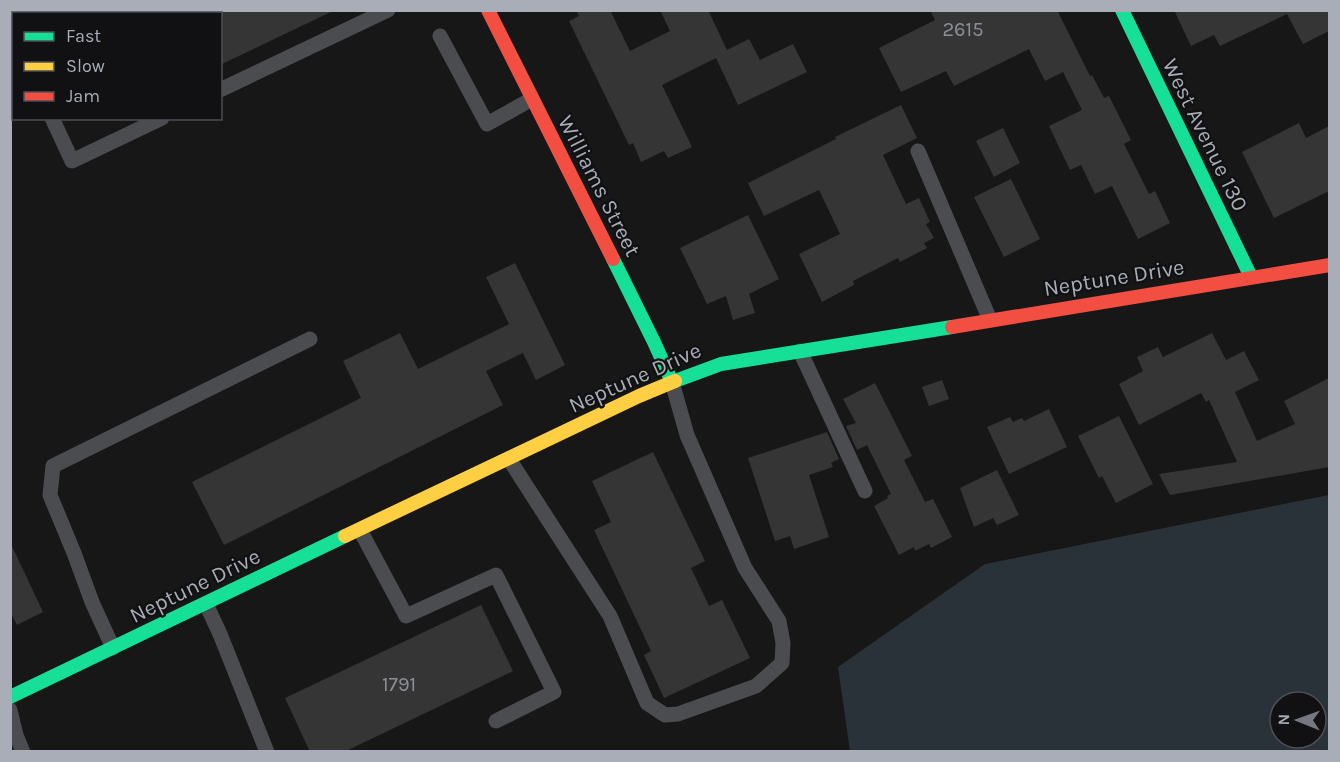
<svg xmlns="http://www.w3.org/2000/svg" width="1340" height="762" font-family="Karla,sans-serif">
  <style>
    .water { fill: #2a3239; fill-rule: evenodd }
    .building { fill: #353536 }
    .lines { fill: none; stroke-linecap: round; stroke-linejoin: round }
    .lane { stroke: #4b4c50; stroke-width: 15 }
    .fast { stroke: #16e098; stroke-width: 14 }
    .slow { stroke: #ffcf43; stroke-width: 14 }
    .jam { stroke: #f24e42; stroke-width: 14 }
    .labels { text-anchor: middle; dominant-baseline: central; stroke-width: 4.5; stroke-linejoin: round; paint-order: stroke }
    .number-label { font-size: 20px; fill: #8b8f98 }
    .street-label { font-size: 22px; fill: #a8adb8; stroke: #111113 }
  </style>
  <rect width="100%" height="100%" fill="#171717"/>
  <path class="water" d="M1329,495V751H850L838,667L985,564ZM1280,702H1316V738H1280Z"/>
  <path class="building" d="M220,10H335L220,65Z
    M576,10H610L630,51L670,31L660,10H708L727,50L749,39L760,60L793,44L807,72L738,105L716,58L662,85L692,147L668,158L664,151L641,162L633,143L629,145L569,21L579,16Z
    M930,10H1057L1090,76L1092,75L1104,98L1109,96L1131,140L1124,144L1149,194L1155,191L1170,223L1138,239L1112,186L1095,194L1081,165L1070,170L1049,126L1082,110L1063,72L1045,81L1029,49L954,86L946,71L901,92L879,48L935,20Z
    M1174,10H1329V31L1303,44L1287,14L1220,46L1214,35L1191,46Z
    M901,105L917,138L883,155L906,204L919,198L930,222L926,224L934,238L924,243L927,248L900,262L898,258L853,281L854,285L822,302L799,254L840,234L819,190L764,216L748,183L836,139L835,137Z
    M1299,123L1306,138L1329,126V191L1274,218L1242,152Z
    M1003,128L1020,163L994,177L976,141Z
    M1011,179L1040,239L1004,257L974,197Z
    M748,215L779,279L749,294L755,313L733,320L726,296L707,304L680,248Z
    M515,263L565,365L536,380L523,353L486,371L503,405L224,545L192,482L361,398L343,361L400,333L418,369L509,324L486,277Z
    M1212,333L1226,360L1244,351L1259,380L1235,392L1257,441L1295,424L1284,401L1329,378V467L1170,495L1159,474L1237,462L1209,400L1206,402L1201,393L1139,425L1119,384L1143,371L1137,357L1158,347L1163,357Z
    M942,380L949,399L929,406L922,387Z
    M875,383L912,456L904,460L925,502L933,499L952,537L931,548L929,544L915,551L914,547L899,555L874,506L888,498L887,496L891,494L867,445L857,450L846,426L856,423L843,399Z
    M1049,409L1067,447L1009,474L987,427L1010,417L1013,422L1022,418L1024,421Z
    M1119,416L1153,484L1116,503L1102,476L1099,478L1078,436Z
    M827,432L839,459L831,463L833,467L809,475L829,537L794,549L790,536L775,541L748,458Z
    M653,452L705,561L691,568L709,606L722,600L750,658L664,698L644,655L651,651L594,530L611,522L592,481Z
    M997,470L1019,515L997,525L993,518L974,527L960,488Z
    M10,542L43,612L17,625L10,611Z
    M481,605L513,671L344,752H310L285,698Z"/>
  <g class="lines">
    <path class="lane" d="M10,31L14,37
      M440,36L487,124L532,99
      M220,90L388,10
      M52,118L72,161L162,118
      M918,151L990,320
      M800,351L865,491
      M509,459L610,616L647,703L665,715L678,714L756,686L782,663L783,643L779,621L745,568L687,435L672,382
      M360,530L406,616L496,575L554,692L496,721
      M206,604L220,634L267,752
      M113,648L92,602L74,553L50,495L53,466L310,339
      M10,710L16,735L23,752"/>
    <path class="fast" d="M1122,10L1251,277
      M613,259L654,342L672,382
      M675,381L721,364L952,327
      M10,697L345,536"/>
    <path class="slow" d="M345,536L639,396L675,381"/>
    <path class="jam" d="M488,10L613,259
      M952,327L1330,265"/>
  </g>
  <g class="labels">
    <g class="number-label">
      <text x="963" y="29">2615</text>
      <text x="399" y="684">1791</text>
    </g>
    <g class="street-label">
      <text transform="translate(1205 135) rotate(64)">West Avenue 130</text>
      <text transform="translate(599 186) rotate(63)">Williams Street</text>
      <text transform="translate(1114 278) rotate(-9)">Neptune Drive</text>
      <text transform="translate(635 378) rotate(-24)">Neptune Drive</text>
      <text transform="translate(195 586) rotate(-26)">Neptune Drive</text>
    </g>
  </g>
  <rect width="1340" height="762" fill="none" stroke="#a8adb8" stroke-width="24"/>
  <rect x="12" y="12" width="210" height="108" fill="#111113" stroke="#4d4f55" stroke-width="1.5"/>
  <rect x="24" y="32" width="30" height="9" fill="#16e098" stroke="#4d4f55" stroke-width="1.5"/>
  <text x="66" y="42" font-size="18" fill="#a8adb8">Fast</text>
  <rect x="24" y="62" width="30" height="9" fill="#ffcf43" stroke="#4d4f55" stroke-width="1.5"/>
  <text x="66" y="72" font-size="18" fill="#a8adb8">Slow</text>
  <rect x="24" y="92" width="30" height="9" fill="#f24e42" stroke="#4d4f55" stroke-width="1.5"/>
  <text x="66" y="102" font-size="18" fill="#a8adb8">Jam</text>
  <g transform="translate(1298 720) rotate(271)"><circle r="28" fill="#111113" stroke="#4d4f55" stroke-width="1.5"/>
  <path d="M0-4.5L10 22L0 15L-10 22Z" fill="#757880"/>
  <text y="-9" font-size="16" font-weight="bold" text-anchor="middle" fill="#a8adb8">N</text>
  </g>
</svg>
